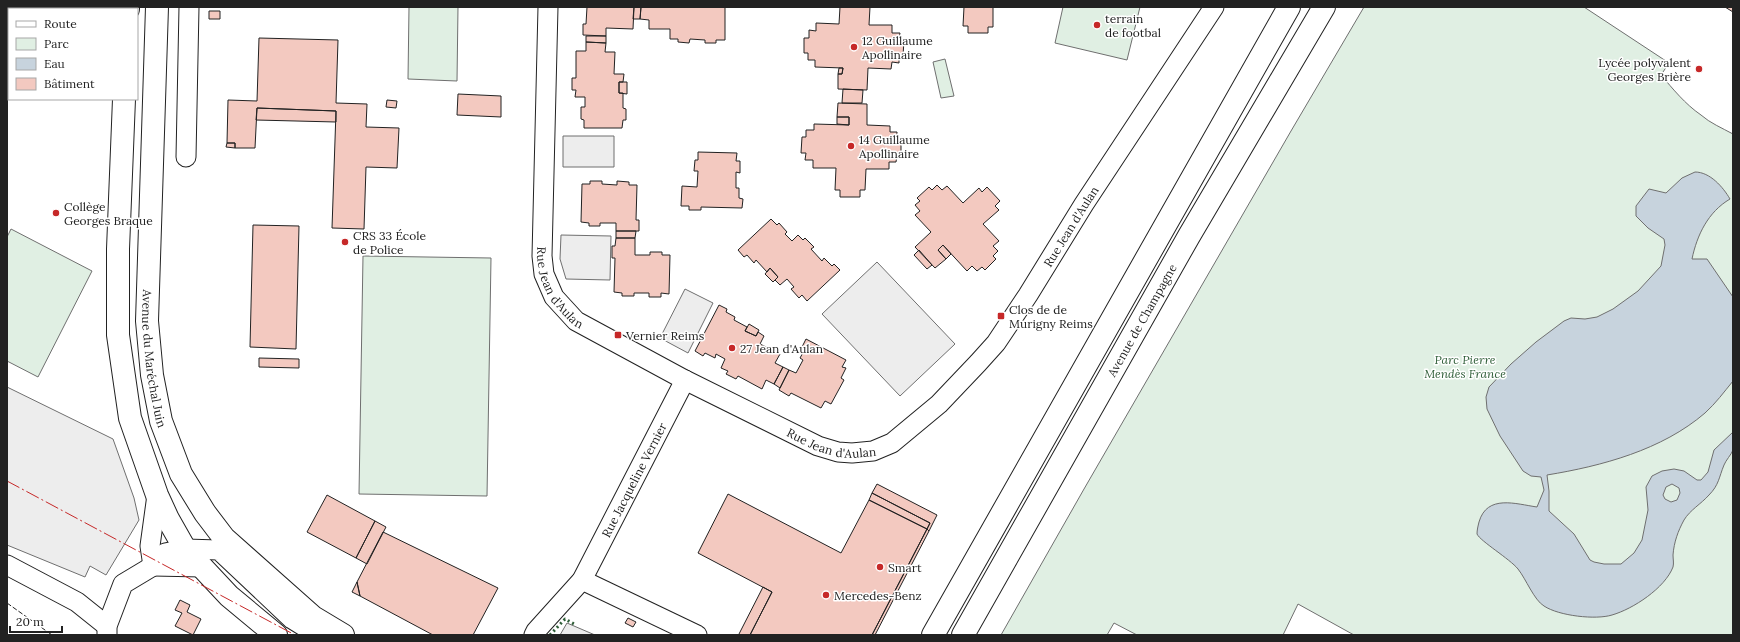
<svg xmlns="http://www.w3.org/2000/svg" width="1740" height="642" font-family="Lora,serif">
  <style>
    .green { fill: #e0efe3; stroke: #6f6f6f }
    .parking { fill: #ededed; stroke: #6f6f6f }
    .water { fill: #c7d3dd; stroke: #6f6f6f; fill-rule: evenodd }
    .building { fill: #f3c9c0; stroke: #222 }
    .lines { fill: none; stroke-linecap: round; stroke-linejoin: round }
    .minor-casing { stroke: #222; stroke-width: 21 }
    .major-casing { stroke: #222; stroke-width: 24 }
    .minor { stroke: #fff; stroke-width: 19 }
    .major { stroke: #fff; stroke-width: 22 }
    .hedge { stroke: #2f5e38; stroke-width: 3; stroke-dasharray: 2 3; stroke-linecap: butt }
    .fence { stroke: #222; stroke-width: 1; stroke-dasharray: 5 2; stroke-linecap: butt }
    .power { stroke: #c62828; stroke-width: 1; stroke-dasharray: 14 3 2 3; stroke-linecap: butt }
    .poi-dot { fill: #c62828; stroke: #fff; stroke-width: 1.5 }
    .labels { text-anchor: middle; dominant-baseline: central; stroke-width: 3; stroke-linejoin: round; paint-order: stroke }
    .poi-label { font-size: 12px; fill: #222; stroke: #fff; text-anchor: start }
    .street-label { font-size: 12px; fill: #222; stroke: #fff }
    .park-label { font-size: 12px; font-style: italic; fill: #2f5e38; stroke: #fff }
  </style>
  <rect width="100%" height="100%" fill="#fff"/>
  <path class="green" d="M409,7H458L457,81L408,79Z
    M1063,7H1140L1127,60L1055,43Z
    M1364,7H1584L1669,63L1661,75C1673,89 1685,104 1701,115C1710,123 1722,128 1733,134V635H1354L1298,604L1283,635H1137L1114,623L1107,635H1001L1084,489L1291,131Z
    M945,59L954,96L941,98L933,62Z
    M11,229L92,271L38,377L7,361V237Z
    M363,256L491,258L487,496L359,494Z"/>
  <path class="parking" d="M563,136H614V167H563Z
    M561,235L611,236L610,280L566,279L560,259Z
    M877,262L955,344L900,396L822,314Z
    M685,289L713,303L688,353L660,338Z
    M7,387L113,439L134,498L139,520L106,575L90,566L85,577L7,545Z
    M567,623L595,635H560Z"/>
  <path class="water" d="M1695,172C1710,172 1723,187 1730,199C1708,212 1697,235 1692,259H1707L1733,297V381C1724,392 1716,403 1705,413C1662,450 1602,466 1547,475L1549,491V511L1574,534L1590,560L1594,562L1604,564H1621L1634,553L1642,540L1648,510L1646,487L1652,476L1662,471L1674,469L1684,471L1697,480H1701L1708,472L1714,450L1733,432C1733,437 1735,445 1733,450C1731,455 1726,460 1724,465C1719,477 1719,485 1709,495C1701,504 1690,510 1684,520C1678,531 1674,542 1673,555C1673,559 1674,563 1673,567C1665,588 1633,609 1612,615C1596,620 1559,616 1544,606C1534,600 1526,579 1518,569C1510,559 1480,541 1477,534C1477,530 1478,526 1479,522C1487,494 1516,504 1537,507L1544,490L1541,477L1531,476L1523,471L1500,436L1487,409L1486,397L1489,387L1511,364L1536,342L1564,321L1571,318L1585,319L1597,317L1613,309L1638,291L1661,266L1665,245L1664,239L1648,228L1636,216V206L1649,189L1666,193L1682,178ZM1672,484L1679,488L1680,493L1677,500L1671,502L1665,499L1663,495L1666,487Z"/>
  <path class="building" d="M77,7V9H40V8L45,7Z
    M587,7H634L633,29L606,28V36L583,35V24H586Z
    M634,7H641L640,19H633Z
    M641,7H725V40H716V43H705V40L690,39L689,43L678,42V39H670V29H649V20L640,19Z
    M840,7H870L869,25H892V33H900L899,40H904L903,56H899V63L892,62L891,69L868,68L867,90L838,89V74H842L843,68L815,67V60H808V53H804V38H809V30L816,31V23L839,24Z
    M964,7H993V27H988V33H968V26H963Z
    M1725,7H1733V12Z
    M209,11H220V19H209Z
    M7,36H9V84L7,81Z
    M586,36H606V43L586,42Z
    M259,38L338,40L336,103L367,104L366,127L399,128L397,168L366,167L364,229L332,228L336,111L257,108L255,148H235V143H227L228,100L257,101Z
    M586,42L606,43L605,52H615L614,74H624L623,82H619V93H623V108L626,109V120H623L622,128H584V120L581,119V107H585V97H575L576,90H572V78H576V51H586Z
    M839,68H843L842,74H838Z
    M619,82H627V94L619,93Z
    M843,89L863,90L862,103H842Z
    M458,94L501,96V117L457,115Z
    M387,100L397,101L396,108L386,107Z
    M838,103L867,104V125L890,126V132H897V139H901V155H897L896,162H889V169H866L865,190H860V197H840V190H835L836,168H813V160H805L806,153H801L802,137H806V130H814V124L849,125V117H837Z
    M257,108L336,111V122L256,120Z
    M837,117H849V125L837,124Z
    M227,143H235V148L226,147Z
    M698,152L737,153L736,161H740V173L736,172V188H739V198L743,199L742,208L701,207V210H689V206H681L682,186L697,187L698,171H694L695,160H698Z
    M590,181H602V184L617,185V181L629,182V185H637L636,220H639V231H616V223H600V226H589V223L581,222L582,184H590Z
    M937,185L942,190L947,186L963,203L979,188L982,192L987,187L1000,201L995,206L999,210L983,224L999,241L993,246L998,251L993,256L996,259L985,270L982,267L977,271L972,266L967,271L943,245L938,250L946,259L935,268L915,247L931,232L915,215L920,211L915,205L920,201L917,198L929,187L932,190Z
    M771,219L777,225L779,223L787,232L785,234L792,241L798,235L803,240L805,238L814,247L811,249L822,261L824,258L832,266L834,264L840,270L807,301L802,295L799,298L791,289L794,287L787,279L780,285L775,280L778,277L770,268L767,272L756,260L754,263L747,255L744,257L738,250Z
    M253,225L299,226L296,349L250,347Z
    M616,231H636L635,238H616Z
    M616,238H635V255H650V252H662V255H670L669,294L661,293V297H649V293H634V296H622V293L614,292L615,258H612V246H615Z
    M943,245L951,254L946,259L938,250Z
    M919,250L932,265L927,269L914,255Z
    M770,268L778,277L773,282L765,274Z
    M719,305L727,309L726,312L735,317L734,320L747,327L745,331L756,336L758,332L764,336L760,344L780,354L775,363L783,367L774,384L766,380L762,389L738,376L736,379L726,374L728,371L721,368L725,359L716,354L715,358L705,353L703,356L695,351Z
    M749,324L759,330L756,336L745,331Z
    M806,339L846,360L842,367L846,368L841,378L844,380L831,404L825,401L821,408L791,393L789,396L779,390L789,370L796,373L803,360L800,358L805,349L802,347Z
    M259,358L299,359V368L259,367Z
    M783,367L789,370L780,388L774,384Z
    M877,484L937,515L929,531L927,529L930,523L872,493Z
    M872,493L930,523L927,529L869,500Z
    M728,494L841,553L869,500L927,529L872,635H750L772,592L698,553Z
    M327,495L375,521L356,558L307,532Z
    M375,521L386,527L367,564L356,558Z
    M927,529L929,531L875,635H872Z
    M383,532L498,588L473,635H433L360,596L357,582Z
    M357,582L360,596L352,592Z
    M763,587L772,592L750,635H740L739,634Z
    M180,600L190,605L187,612L201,619L193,635L175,626L182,613L175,610Z
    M628,618L636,622L633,627L625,623Z"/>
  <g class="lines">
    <defs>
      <g id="minor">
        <path id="s1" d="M548,7L542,256L544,274L554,297L576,321L685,380L818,446L838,452L852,453L873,451L892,443L939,404L978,363L996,343L1028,295L1084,204L1214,7"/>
        <path d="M186,157L189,7"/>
        <path d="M7,565L77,602L107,626"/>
        <path d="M153,566L150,546L157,495"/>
        <path d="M153,566L202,567"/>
        <path d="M582,580L697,635"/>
        <path d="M107,635V626L123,584L153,566L165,553L185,549L219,550L292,619L318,635"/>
        <path id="s2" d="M534,635L536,631L582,580L685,380"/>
      </g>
      <g id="major">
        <path id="s3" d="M157,7L147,321L152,375L161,421L181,474L205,513L224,538L313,617L343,635"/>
        <path d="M128,9V7"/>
        <path d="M124,99L118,249V335L130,418L157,495L168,519L185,549L229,596L276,635"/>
        <path d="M933,635L1289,7"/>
        <path id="s4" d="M963,635L1189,236L1324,7"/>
      </g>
    </defs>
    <use href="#minor" class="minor-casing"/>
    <use href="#major" class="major-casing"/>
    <use href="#minor" class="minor"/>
    <use href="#major" class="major"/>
    <path class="hedge" d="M550,635L565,619L576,625"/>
    <path class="fence" d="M7,603L52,635"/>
    <path class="power" d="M7,481L295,635"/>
  </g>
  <g class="poi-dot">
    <circle cx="1097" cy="25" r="4"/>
    <circle cx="854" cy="47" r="4"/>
    <circle cx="1699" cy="69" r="4"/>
    <circle cx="851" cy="146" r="4"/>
    <circle cx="56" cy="213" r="4"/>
    <circle cx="345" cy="242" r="4"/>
    <rect x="997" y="312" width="8" height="8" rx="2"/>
    <rect x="614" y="331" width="8" height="8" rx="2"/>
    <circle cx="732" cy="348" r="4"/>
    <circle cx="880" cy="567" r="4"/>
    <circle cx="826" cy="595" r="4"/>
  </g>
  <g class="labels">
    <g class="poi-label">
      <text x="1105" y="18">terrain<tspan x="1105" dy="14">de footbal</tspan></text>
      <text x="862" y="40">12 Guillaume<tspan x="862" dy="14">Apollinaire</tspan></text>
      <text x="1691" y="62" text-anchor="end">Lycée polyvalent<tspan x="1691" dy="14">Georges Brière</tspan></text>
      <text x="859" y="139">14 Guillaume<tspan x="859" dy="14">Apollinaire</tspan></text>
      <text x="64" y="206">Collège<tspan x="64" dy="14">Georges Braque</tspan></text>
      <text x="353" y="235">CRS 33 École<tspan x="353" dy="14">de Police</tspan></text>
      <text x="1009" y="309">Clos de de<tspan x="1009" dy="14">Murigny Reims</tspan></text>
      <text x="626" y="335">Vernier Reims</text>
      <text x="740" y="348">27 Jean d'Aulan</text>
      <text x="888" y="567">Smart</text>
      <text x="834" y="595">Mercedes-Benz</text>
    </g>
    <g class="street-label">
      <text stroke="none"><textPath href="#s1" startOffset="957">Rue Jean d'Aulan</textPath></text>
      <text stroke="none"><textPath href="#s1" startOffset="286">Rue Jean d'Aulan</textPath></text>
      <text stroke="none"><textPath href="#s4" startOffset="362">Avenue de Champagne</textPath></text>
      <text stroke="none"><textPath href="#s3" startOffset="352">Avenue du Maréchal Juin</textPath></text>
      <text stroke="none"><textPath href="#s1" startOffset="610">Rue Jean d'Aulan</textPath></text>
      <text stroke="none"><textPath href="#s2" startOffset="186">Rue Jacqueline Vernier</textPath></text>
    </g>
    <g class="park-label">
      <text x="1465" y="359">Parc Pierre<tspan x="1465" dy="14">Mendès France</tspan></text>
    </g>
  </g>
  <rect width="1740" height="642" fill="none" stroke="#222222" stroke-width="16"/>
  <rect x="8" y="8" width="130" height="92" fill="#ffffff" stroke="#a7a7a7"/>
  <rect x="16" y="21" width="20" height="6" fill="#ffffff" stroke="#a7a7a7"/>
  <text x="44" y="28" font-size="12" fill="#222222">Route</text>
  <rect x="16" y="38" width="20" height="12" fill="#e0efe3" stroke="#a7a7a7"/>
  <text x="44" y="48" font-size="12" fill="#222222">Parc</text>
  <rect x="16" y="58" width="20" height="12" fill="#c7d3dd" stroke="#a7a7a7"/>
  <text x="44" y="68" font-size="12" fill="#222222">Eau</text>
  <rect x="16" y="78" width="20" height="12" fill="#f3c9c0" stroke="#a7a7a7"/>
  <text x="44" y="88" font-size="12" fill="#222222">Bâtiment</text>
  <path d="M10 626v6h52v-6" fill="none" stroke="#222222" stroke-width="2"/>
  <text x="16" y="626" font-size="12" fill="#222222" stroke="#ffffff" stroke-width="3" paint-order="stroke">20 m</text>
</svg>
